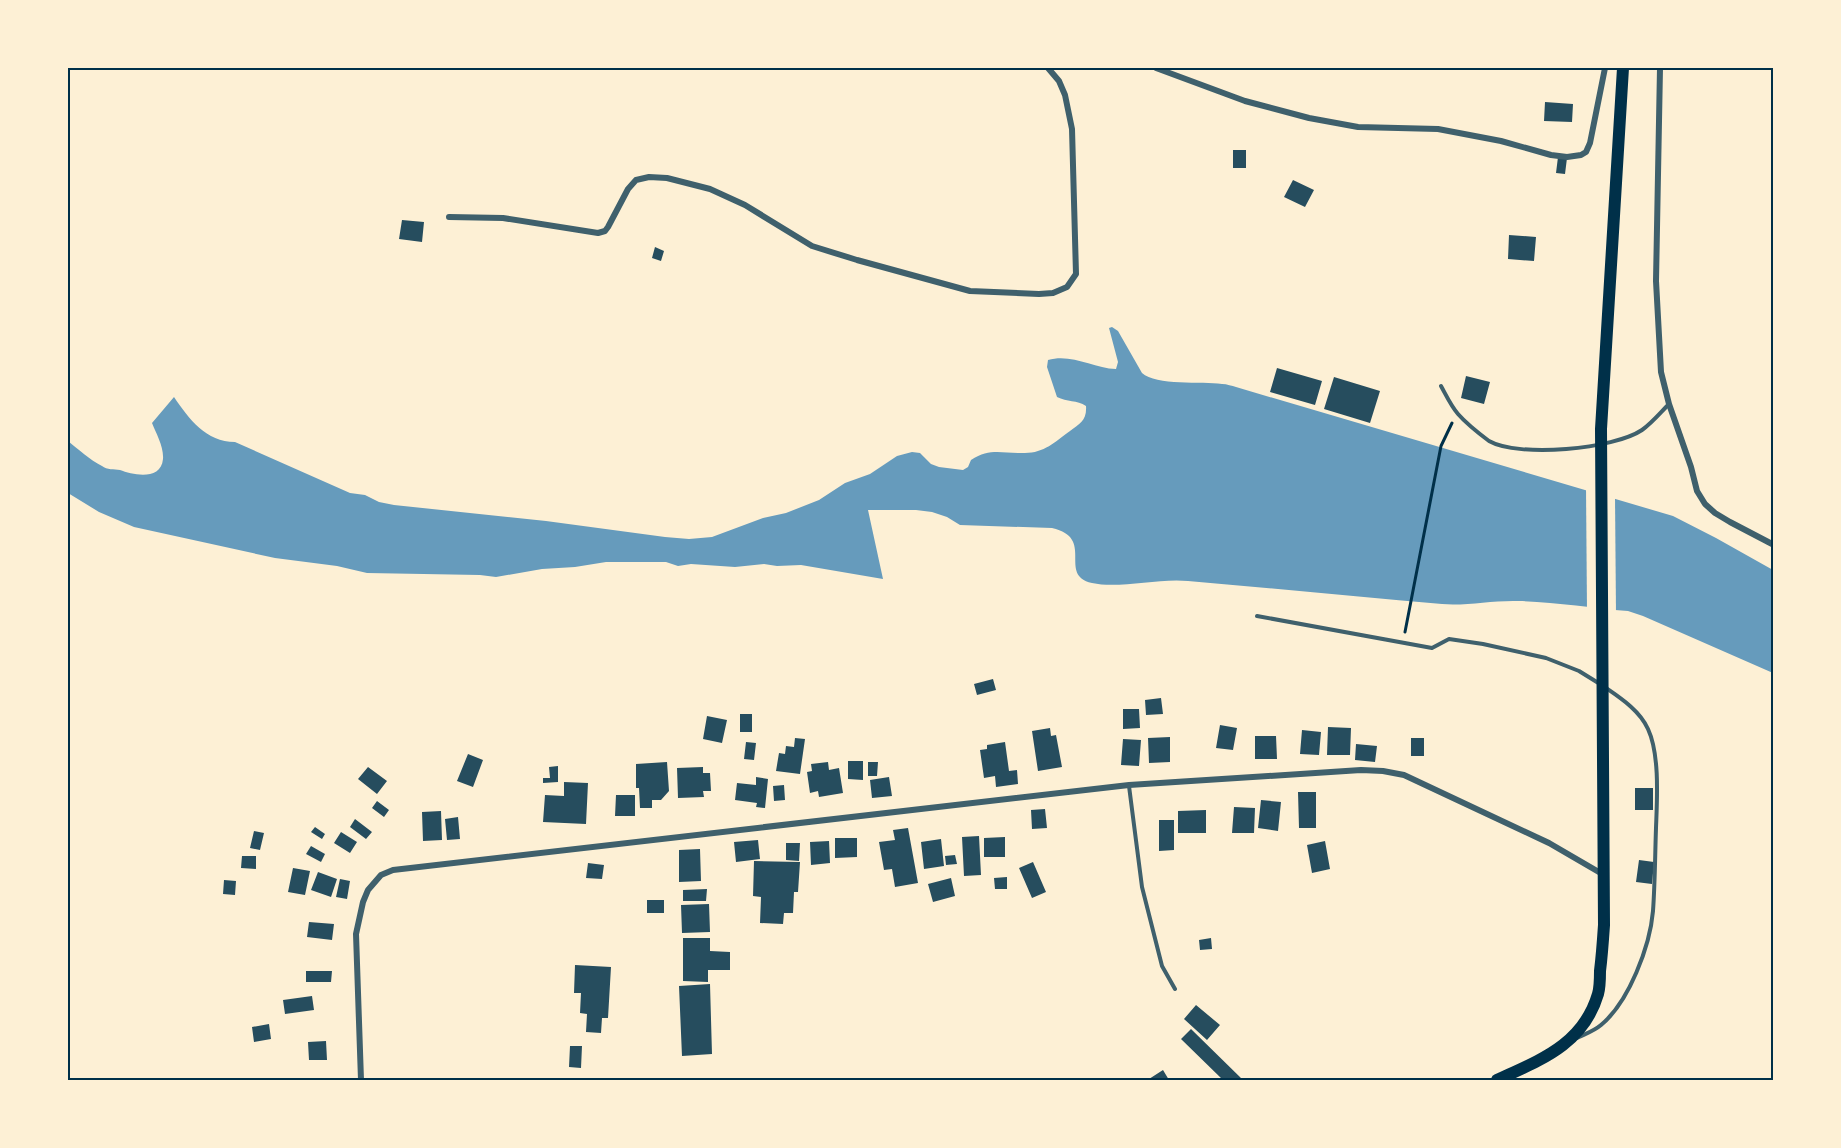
<svg xmlns="http://www.w3.org/2000/svg" width="1841" height="1148" font-family="Ubuntu,sans-serif">
  <style>
    .water { fill: #669bbc }
    .pier { fill: #fdf0d5 }
    .building { fill: #264d5e }
    .lines { fill: none; stroke-linecap: round; stroke-linejoin: round }
    .path { stroke: #003049; stroke-width: 3 }
    .service { stroke: #3f606c; stroke-width: 4 }
    .minor { stroke: #3f606c; stroke-width: 6 }
    .primary { stroke: #003049; stroke-width: 12 }
    .neatline { fill: none; stroke: #003049; stroke-width: 2 }
  </style>
  <rect width="100%" height="100%" fill="#fdf0d5"/>
  <path class="water" d="M1112,327L1118,331L1142,373C1156,386 1202,381 1222,384C1227,384 1232,386 1236,387L1673,516L1716,538L1773,570V673L1643,616L1628,611C1592,608 1555,602 1519,601C1493,600 1467,606 1442,604C1357,597 1272,588 1188,581C1158,578 1119,589 1092,583C1057,575 1096,538 1052,528L960,525L947,517L932,512L916,510H868L883,579L801,565L777,566L764,564L735,567L691,564L678,566L666,562H606L575,567L542,569L496,577L480,575L367,573L337,566L275,558L134,527L99,512L68,493V441C78,449 90,460 102,466C107,470 114,469 120,470C133,475 161,481 163,459C164,447 156,433 152,423L174,397C189,419 206,442 235,442L350,493L365,495L379,502L394,505L546,521L665,537L689,539L712,537L763,518L786,513L819,500L845,483L870,474L897,456L912,452L920,453L931,464L939,467L963,470L968,467L971,460C991,447 1003,454 1025,453C1044,453 1055,442 1070,431C1080,424 1087,420 1086,406C1077,400 1067,402 1057,397L1047,367L1048,360C1071,353 1093,368 1116,369L1118,362L1109,328Z"/>
  <path class="pier" d="M1586,488L1615,496L1616,613L1587,610Z"/>
  <path class="building" d="M1545,102L1573,104L1572,122L1544,121Z
    M1233,150H1246V168H1233Z
    M1558,157L1567,158L1565,174L1556,173Z
    M1293,180L1314,190L1305,207L1284,197Z
    M402,220L424,222L422,242L399,239Z
    M1509,235L1536,237L1534,261L1508,259Z
    M655,247L664,251L661,261L652,258Z
    M1277,368L1322,381L1315,405L1270,392Z
    M1466,376L1490,382L1484,404L1461,398Z
    M1334,377L1380,391L1370,423L1324,409Z
    M993,679L996,690L977,695L974,684Z
    M1161,698L1163,714L1146,715L1145,700Z
    M1123,709H1139L1140,728L1123,729Z
    M740,714H752V732H740Z
    M707,716L727,720L722,743L703,739Z
    M1220,725L1237,728L1233,750L1216,748Z
    M1328,727L1351,728L1350,755H1327Z
    M1050,728L1051,736L1056,735L1062,767L1038,771L1032,731Z
    M1302,730L1321,732L1319,755L1300,754Z
    M1255,736H1276L1277,759H1255Z
    M1170,737V762L1149,763L1148,738Z
    M795,738L805,739L800,774L776,771L779,753L785,754L786,746L794,747Z
    M1411,738H1424V756H1411Z
    M1123,739L1141,740L1139,766L1121,765Z
    M746,742L756,743L754,760L744,759Z
    M1005,742L1009,771L1017,770L1018,784L996,787L995,776L984,778L980,750L987,749V745Z
    M1356,744L1377,746L1375,762L1355,760Z
    M468,754L483,760L473,787L457,781Z
    M848,761H863V780L848,779Z
    M667,762L669,791L661,800H652V808H640L639,788H636V764Z
    M828,762L829,770L839,768L843,793L819,797L818,791L810,793L807,772L812,771L811,764Z
    M868,762H878L877,776H868Z
    M558,766V782L543,783V778H550L549,767Z
    M368,767L387,781L377,794L358,779Z
    M703,767V773H710L711,791H703L704,797L678,798L677,768Z
    M756,777L768,779L765,808L756,807L757,803L735,800L737,783L756,785Z
    M889,777L892,796L872,798L870,780Z
    M564,782L588,783L586,824L543,822L545,795L564,796Z
    M784,785L785,800L774,801L773,786Z
    M1635,788H1653V810H1635Z
    M1298,792H1316V828H1299Z
    M616,795H635V816H615Z
    M1261,800L1281,802L1278,831L1258,828Z
    M377,801L389,810L384,817L372,808Z
    M1234,807L1255,808L1254,833H1232Z
    M1045,809L1047,828L1032,829L1031,810Z
    M1206,810V833H1178V811Z
    M441,811L442,840L423,841L422,812Z
    M458,817L460,839L447,840L445,819Z
    M355,819L372,832L366,839L350,827Z
    M1159,820H1174V850L1159,851Z
    M315,827L325,834L322,839L311,832Z
    M908,828L918,883L895,887L892,869L884,870L879,842L895,840L893,830Z
    M254,831L264,833L260,850L250,848Z
    M341,832L357,842L350,853L334,843Z
    M979,836L981,875L964,876L962,837Z
    M1005,837V857H984V838Z
    M835,838H857V857L835,858Z
    M941,839L944,866L924,869L921,842Z
    M758,840L760,859L736,862L734,842Z
    M829,841L830,863L811,865L810,842Z
    M1325,841L1330,869L1312,873L1307,845Z
    M786,843H800L799,861L786,860Z
    M311,846L325,854L321,862L306,854Z
    M700,849L701,881L679,882V850Z
    M955,855L957,864L946,865L945,856Z
    M242,856H256V869L241,868Z
    M1639,860L1654,862L1652,884L1636,882Z
    M754,861L800,862L798,892H794L793,913H784L783,924L760,923L761,897L753,896Z
    M1033,862L1046,892L1032,898L1019,868Z
    M588,863L604,865L602,879L586,878Z
    M293,868L310,871L305,895L288,892Z
    M318,872L337,879L331,897L311,890Z
    M1007,877V889H995L994,878Z
    M951,878L955,896L933,902L928,884Z
    M340,879L350,881L347,899L336,897Z
    M224,880L236,881L235,895L223,894Z
    M707,889L706,901H683V890Z
    M647,900H664V913H647Z
    M709,904L710,932L682,933L681,905Z
    M309,922L334,924L332,940L307,937Z
    M683,938H710V951L730,952V970H708V982L683,981Z
    M1211,938L1212,949L1200,950L1199,940Z
    M575,965L611,967L608,1018H602L601,1033L586,1032L587,1014L580,1013L581,993H574Z
    M306,971H332L331,982H306Z
    M710,984L712,1054L682,1056L679,986Z
    M312,996L314,1010L285,1014L283,1000Z
    M1196,1005L1220,1025L1207,1040L1184,1019Z
    M269,1024L271,1039L254,1042L252,1027Z
    M1191,1029L1243,1080H1223L1181,1039Z
    M326,1041L327,1060H309L308,1042Z
    M570,1046H582L581,1068L569,1067Z
    M1163,1070L1169,1080H1150L1149,1079Z"/>
  <g class="lines">
    <path class="path" d="M1405,632L1441,446L1452,423"/>
    <path class="service" d="M1441,386C1446,395 1451,406 1458,414C1465,422 1481,435 1489,441C1519,458 1614,449 1642,430C1652,423 1660,413 1669,404
      M1257,616L1432,648L1449,639L1483,644L1546,658L1579,671L1600,684
      M1129,786L1142,887L1162,966L1175,989
      M1577,1038C1585,1034 1594,1031 1601,1025C1629,1002 1650,946 1653,911C1655,883 1655,856 1656,828C1657,800 1660,755 1648,729C1640,711 1622,699 1606,688"/>
    <path class="minor" d="M1156,68L1245,101L1309,118L1358,127L1438,129L1501,141L1551,155L1567,157L1581,155L1586,152L1590,143L1605,68
      M1660,68L1656,281L1661,372L1669,404L1691,467L1697,491L1705,504L1715,513L1730,522L1774,545
      M449,217L503,218L598,233L605,231L608,227L628,189L636,180L649,177L667,178L710,189L745,205L812,246L857,260L970,291L1039,294L1053,293L1067,287L1076,274L1072,129L1065,95L1059,81L1048,68
      M361,1080L356,934L363,902L368,890L381,875L393,870L1129,785L1361,770L1383,771L1404,775L1549,843L1604,875"/>
    <path class="primary" d="M1497,1080C1540,1060 1583,1045 1598,994C1600,987 1600,978 1600,971C1602,955 1603,940 1604,925L1601,429L1623,68"/>
  </g>
  <rect width="1841" height="1148" fill="none" stroke="#fdf0d5" stroke-width="138"/>
  <rect x="69" y="69" width="1703" height="1010" class="neatline"/>
</svg>
